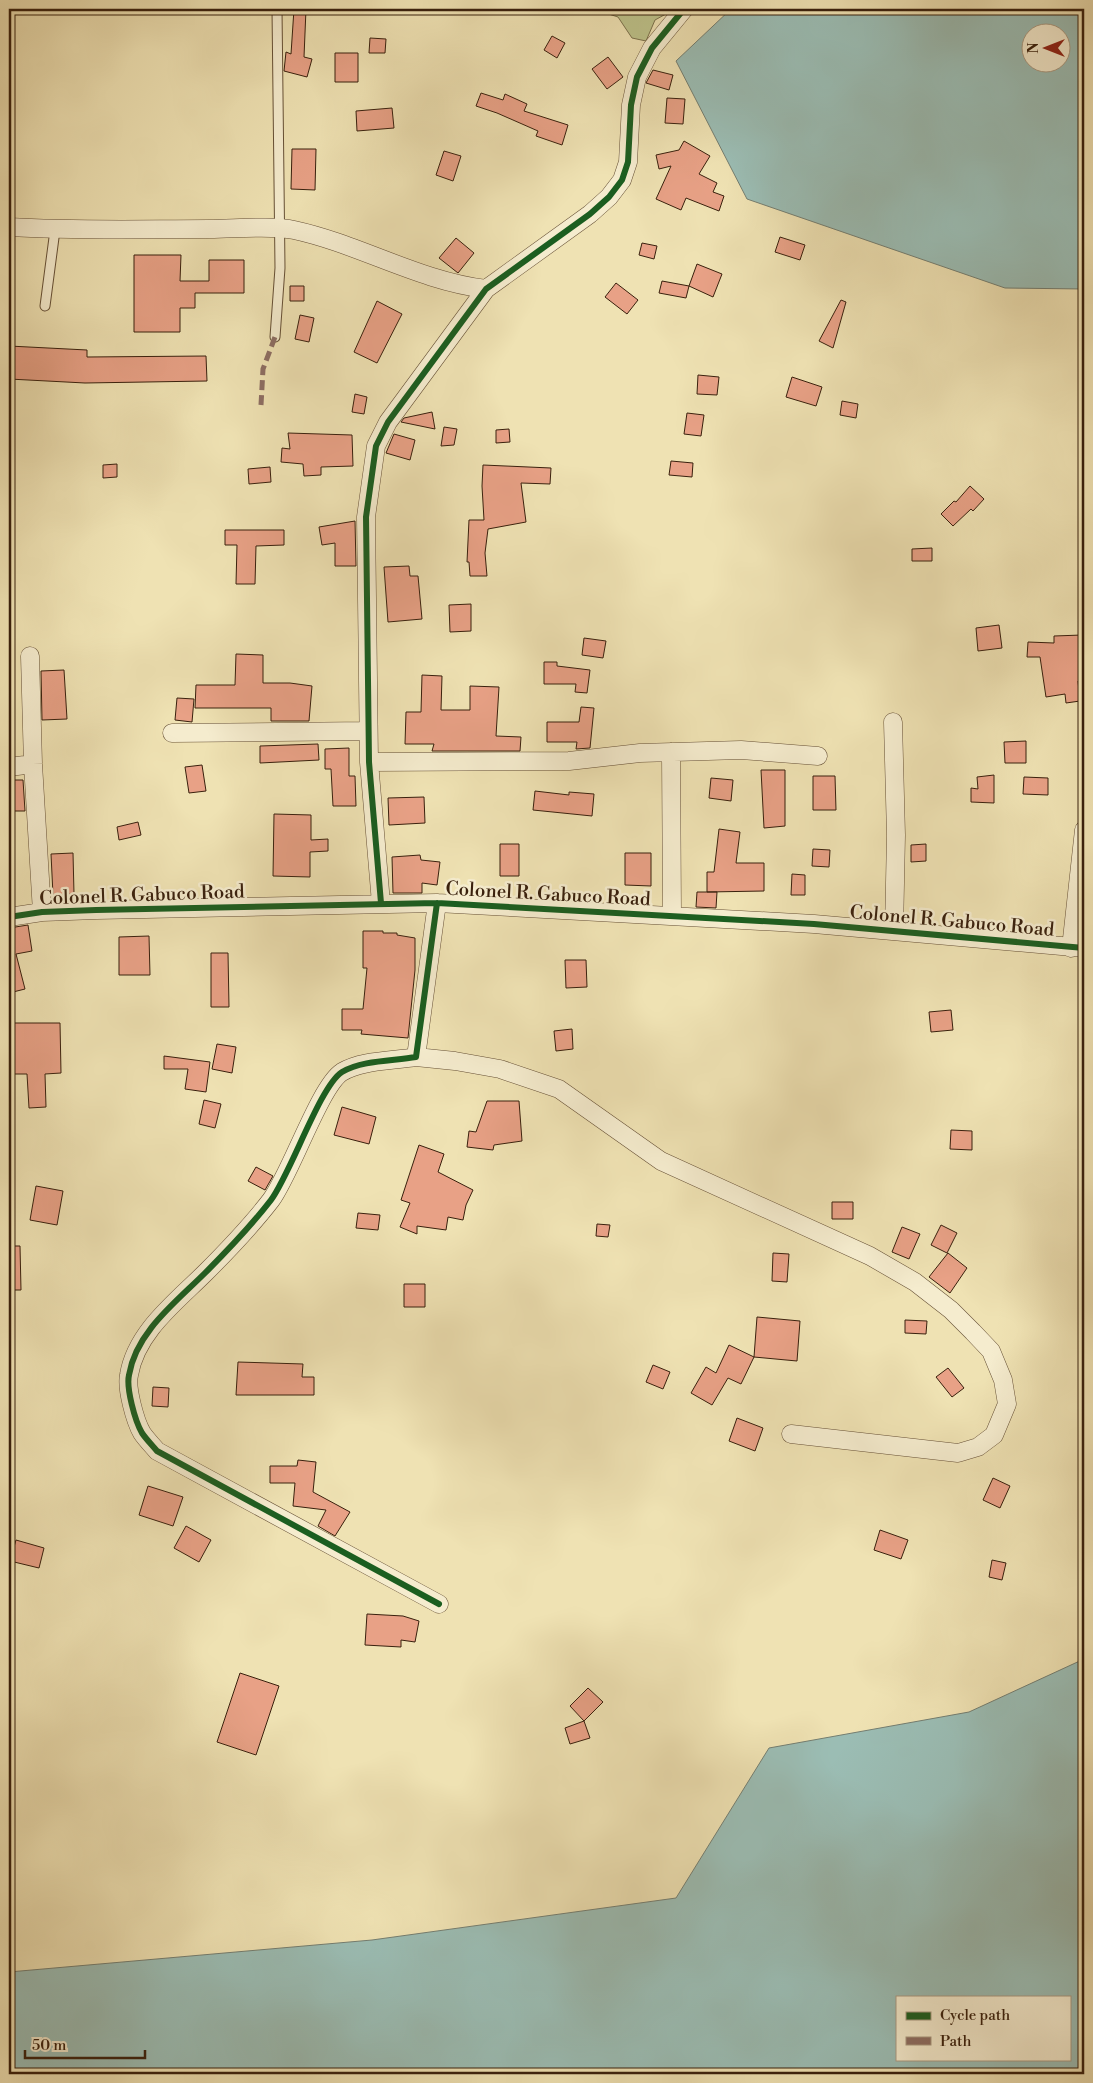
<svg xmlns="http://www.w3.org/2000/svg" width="1093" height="2083" font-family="'Libre Bodoni',serif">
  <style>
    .green { fill: #bdc28a; stroke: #7b714c }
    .water { fill: #9bbdb4; stroke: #747e71; fill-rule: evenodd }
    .building { fill: #e8a186; stroke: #39200d }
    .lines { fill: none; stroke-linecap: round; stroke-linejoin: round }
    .service-casing { stroke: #665036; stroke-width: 11 }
    .minor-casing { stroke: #665036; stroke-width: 19 }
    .service { stroke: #f5ecce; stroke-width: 9 }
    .minor { stroke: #f5ecce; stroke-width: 18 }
    .quiet { stroke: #8d6e63; stroke-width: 5; stroke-dasharray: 10 5; stroke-linecap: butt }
    .cycleway-casing { stroke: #f5ecce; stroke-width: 9 }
    .cycleway { stroke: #1b5e20; stroke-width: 6 }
    .labels { text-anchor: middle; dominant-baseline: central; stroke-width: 5; stroke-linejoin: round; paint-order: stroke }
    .street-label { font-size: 19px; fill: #39200d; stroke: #f5ecce }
  </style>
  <rect width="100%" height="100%" fill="#efe2b3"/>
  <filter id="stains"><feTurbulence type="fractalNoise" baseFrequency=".004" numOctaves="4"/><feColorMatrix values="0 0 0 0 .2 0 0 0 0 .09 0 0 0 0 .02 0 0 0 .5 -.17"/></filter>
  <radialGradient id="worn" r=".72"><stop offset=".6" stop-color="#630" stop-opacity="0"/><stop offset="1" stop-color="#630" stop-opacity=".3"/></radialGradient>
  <path class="green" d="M593,9H675L655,20L646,41L632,38L618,17Z"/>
  <path class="water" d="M731,9H1084V289L1005,288L747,199L676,61ZM1030,32H1060V62H1030Z
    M1084,1659V2074H9V1972L372,1940L676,1898L769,1748L969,1712ZM897,1997H1069V2059H897Z"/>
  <path class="building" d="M294,9H306L304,57L312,59L307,77L284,71L286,52L291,54Z
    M552,36L565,43L557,58L544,50Z
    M370,38L386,39L385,53H369Z
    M335,53H358V82H335Z
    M608,57L623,77L607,89L592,69Z
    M653,70L673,75L669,90L646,83Z
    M481,93L503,100L505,94L527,104L524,111L568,125L562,145L536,136L538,131L497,113L476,106Z
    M667,98L685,99L683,124L665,123Z
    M392,108L394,128L357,131L356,111Z
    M684,141L710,156L699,174L717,183L713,192L724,196L719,211L686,198L681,210L656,199L671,166L659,169L656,155L679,150Z
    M292,149H316L315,190L291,189Z
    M444,151L461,156L453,181L436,175Z
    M780,237L805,245L800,260L775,252Z
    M456,238L474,253L458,273L439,258Z
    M642,243L657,246L654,259L639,255Z
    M134,255H181L180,281H209V260H244V293H195V308H180V332H134Z
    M697,264L722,274L713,297L689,286Z
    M662,281L689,286L686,298L659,293Z
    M616,283L638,300L627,314L605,297Z
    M290,286H304V301H290Z
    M841,300L846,302L833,348L819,341Z
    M377,301L402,314L377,363L354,352Z
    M300,315L314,318L309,342L295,339Z
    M9,346L87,350V357L206,356L207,381L85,383L9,379Z
    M698,375L719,377L717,395L697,394Z
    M792,377L822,387L816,406L786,397Z
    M355,394L367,397L364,414L352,412Z
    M842,401L858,404L856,418L840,415Z
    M432,412L435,429L401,422L404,418Z
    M687,413L704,415L701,436L684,434Z
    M444,427L457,429L454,445L441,446Z
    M509,429L510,442L496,443V430Z
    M288,433L352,435L353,466L321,467V475L304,476L303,464L281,462L282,448L290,449Z
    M394,434L415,440L410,460L386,453Z
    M671,461L693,463L692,477L669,475Z
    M117,464V477L103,478V465Z
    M483,465L551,468L550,484L521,483L526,522L488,529L485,553L487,576H470L469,562H467L469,520H484L482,486Z
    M270,467L271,482L249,484L248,469Z
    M970,486L984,499L973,511L971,509L953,526L941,514L954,501L956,502Z
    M355,521L356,566H335V543L322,545L319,527Z
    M225,530H284V545L256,546L255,584H236L237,545H225Z
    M932,548V561H912V549Z
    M409,566L410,576H418L422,619L388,622L384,567Z
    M471,604V631L450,632L449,605Z
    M999,625L1002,648L978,651L976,628Z
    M1082,635L1084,681H1078L1080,701L1066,703L1065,694L1046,697L1040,657H1027L1028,642L1054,643V636Z
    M584,638L606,641L603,658L582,655Z
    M236,654L263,655V683H290L312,686L309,721H271V708H195L196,685H235Z
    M544,662H557V666L590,670L587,693L575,692L576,684H544Z
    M64,670L67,719L42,720L41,671Z
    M422,675L442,676L441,710H470V686L499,687L496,736L521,737L520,751H432L434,744H405L406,712H421Z
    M177,698L194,699L192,722L175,720Z
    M581,707L594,708L590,748L576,749L577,742H547V722H579Z
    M1026,741V763H1005L1004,742Z
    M318,744L319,760L260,763V746Z
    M349,748V776H355L356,806H333L331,769H325V749Z
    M202,765L206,791L189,793L185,767Z
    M761,770H785V826L764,828Z
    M994,775V803L971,802V788L978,789L977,777Z
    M813,776H835L836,810H813Z
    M1024,777L1048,778V795L1023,794Z
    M711,778L733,780L731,801L709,798Z
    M9,780H23L25,811H9Z
    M535,791L569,795V792L594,794L592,816L533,810Z
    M424,797L425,823L389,825L388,798Z
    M274,814L311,815V840L328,839V851L310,852V877L273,876Z
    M138,822L141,835L119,840L117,827Z
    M719,829L740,832L736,863H764V891L707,892V872H714Z
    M500,844H519V876H500Z
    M926,844V861L911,862V845Z
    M813,849L830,850L829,867L812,866Z
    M73,853L74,894L53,895L51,854Z
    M625,853H651V886L625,885Z
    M420,855L421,860L440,862L437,885L422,883V893H393L392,857Z
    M792,874L805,875V895H791Z
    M697,892H717L716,908L696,907Z
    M28,925L32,951L16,954L25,989L9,993V928Z
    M363,931H383V933H397V935L415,938V970L408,1038L361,1034L362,1030H342V1009H363L367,968H363Z
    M149,936L150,975H119V937Z
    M211,953H228L229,1007H211Z
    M565,960H586L587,987L566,988Z
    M951,1010L953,1030L931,1032L929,1012Z
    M13,1023H60L61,1073L45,1074L46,1107L29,1108L27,1074H14Z
    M572,1029L573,1049L556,1051L554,1031Z
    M217,1044L236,1047L232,1073L212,1069Z
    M164,1056L210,1062L206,1092L185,1089L188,1069H164Z
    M204,1100L221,1104L215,1128L199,1124Z
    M487,1101H519L522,1141L494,1145L493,1150L467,1147L469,1131L476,1132Z
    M342,1107L376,1117L369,1144L334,1135Z
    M951,1130L972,1131V1150L950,1149Z
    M419,1145L444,1154L438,1172L473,1190L466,1205L463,1220L448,1217L446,1230L417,1226V1234L400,1227L410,1203L401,1200Z
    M256,1167L273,1176L265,1190L248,1181Z
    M36,1186L63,1191L57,1225L30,1220Z
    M832,1202H853V1219H832Z
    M358,1213L380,1215L378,1230L356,1228Z
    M597,1224L610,1225L608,1237L596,1236Z
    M941,1225L957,1233L947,1253L931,1245Z
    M902,1227L920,1234L909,1259L892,1252Z
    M9,1246H20L21,1290H9Z
    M773,1253L789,1254L787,1282L772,1281Z
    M948,1253L967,1268L950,1293L929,1277Z
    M404,1284H425V1307H404Z
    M757,1317L800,1321L797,1361L754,1357Z
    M905,1320L927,1321L926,1334L905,1333Z
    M729,1345L754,1357L741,1384L728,1378L712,1405L691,1393L706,1367L716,1373Z
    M238,1362L303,1364L302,1377H314V1395H236Z
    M653,1365L670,1372L663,1389L646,1382Z
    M948,1368L964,1388L952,1397L936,1377Z
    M153,1387L169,1388L168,1407L152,1406Z
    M737,1418L763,1428L755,1451L729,1441Z
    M298,1460L316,1462L313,1492L350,1512L335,1536L318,1526L326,1510L293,1506L295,1483H270V1466H297Z
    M993,1478L1010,1486L1000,1508L983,1500Z
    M148,1486L183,1497L173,1526L139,1515Z
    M186,1526L211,1540L199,1562L174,1548Z
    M880,1530L908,1540L901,1559L874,1550Z
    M16,1540L44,1548L39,1568L10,1561Z
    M992,1560L1006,1563L1002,1580L989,1577Z
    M367,1614L403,1616L419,1621L415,1642L401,1640V1647L365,1645Z
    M240,1673L279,1686L256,1755L217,1742Z
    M588,1688L603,1702L584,1721L570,1706Z
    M584,1721L590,1738L570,1744L565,1728Z"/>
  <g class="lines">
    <defs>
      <path id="service" d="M45,306L55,230
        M275,337L280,268L277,9"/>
      <path id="minor" d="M9,227C76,231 143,229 210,229C234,229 272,225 294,230C359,244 419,281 486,289
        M30,656L33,764L42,912
        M893,722L896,835L894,931
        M172,733L368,731
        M671,752L672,915
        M369,762L569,761L640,753L741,750L818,756
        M9,767L33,764
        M381,903L369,762L366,517L376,446L388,422L486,289L590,214L609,197L622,180L628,162L631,105L637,77L652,48L684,9
        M437,903L416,1057C393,1061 362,1060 342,1072C320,1086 291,1173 271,1200C251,1226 228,1250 205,1273C176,1302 136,1332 129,1375C126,1388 135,1421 142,1433C146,1439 152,1445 157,1451L439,1604
        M9,917L42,912L96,910L437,903L814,924L1084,948
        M1071,948L1084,830
        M416,1057L455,1061L500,1069L559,1089L661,1161L870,1256L915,1282L951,1310L973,1332L991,1351L1003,1380L1007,1404L994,1435L978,1447L958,1453L791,1434"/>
    </defs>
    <use href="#service" class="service-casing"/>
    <use href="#minor" class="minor-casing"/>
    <use href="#service" class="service"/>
    <use href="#minor" class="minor"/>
    <path class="quiet" d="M261,405L263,369L275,337"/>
    <defs>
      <path id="cycleway" d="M381,903L369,762L366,517L376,446L388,422L486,289L590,214L609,197L622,180L628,162L631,105L637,77L652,48L684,9
        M437,903L416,1057C393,1061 362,1060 342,1072C320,1086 291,1173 271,1200C251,1226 228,1250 205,1273C176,1302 136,1332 129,1375C126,1388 135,1421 142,1433C146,1439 152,1445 157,1451L439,1604
        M9,917L42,912L96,910L437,903L814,924L1084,948"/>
    </defs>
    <use href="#cycleway" class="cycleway-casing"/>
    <use href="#cycleway" class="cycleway"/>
  </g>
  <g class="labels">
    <g class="street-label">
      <text transform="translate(548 894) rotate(3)">Colonel R. Gabuco Road</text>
      <text transform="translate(142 895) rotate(-2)">Colonel R. Gabuco Road</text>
      <text transform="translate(952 921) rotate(5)">Colonel R. Gabuco Road</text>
    </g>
  </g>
  <rect width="1093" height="2083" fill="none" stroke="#efe2b3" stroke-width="30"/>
  <rect x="10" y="10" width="1073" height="2063" fill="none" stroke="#39200d" stroke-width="2.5"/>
  <rect x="15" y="15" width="1063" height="2053" fill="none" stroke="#39200d"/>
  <rect x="896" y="1996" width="175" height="65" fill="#f5ecce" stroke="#aa9a81"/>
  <rect x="906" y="2012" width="25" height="8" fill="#1b5e20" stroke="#aa9a81"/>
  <text x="940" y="2020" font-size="15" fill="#39200d">Cycle path</text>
  <rect x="906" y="2037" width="25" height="8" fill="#8d6e63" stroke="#aa9a81"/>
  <text x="940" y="2046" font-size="15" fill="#39200d">Path</text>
  <g transform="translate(1046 48) rotate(270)"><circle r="24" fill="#f5ecce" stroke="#aa9a81"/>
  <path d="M0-4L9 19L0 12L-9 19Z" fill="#8f2418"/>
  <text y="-8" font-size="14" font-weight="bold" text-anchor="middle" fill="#39200d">N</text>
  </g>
  <path d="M25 2050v8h120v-8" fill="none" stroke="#39200d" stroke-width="2.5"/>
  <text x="32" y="2050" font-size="15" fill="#39200d" stroke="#f5ecce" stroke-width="4" paint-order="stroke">50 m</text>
  <rect width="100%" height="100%" filter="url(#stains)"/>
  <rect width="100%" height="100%" fill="url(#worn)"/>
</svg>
